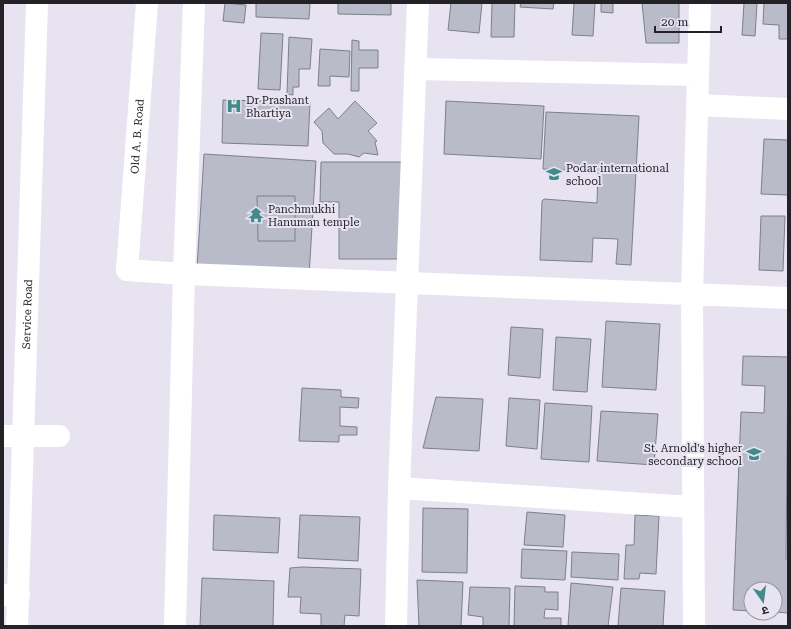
<svg xmlns="http://www.w3.org/2000/svg" width="791" height="629" font-family="'Roboto Serif','Noto Sans Devanagari',serif">
  <style>
    .building { fill: #b9bbc9; stroke: #7c7f8c }
    .lines { fill: none; stroke-linecap: round; stroke-linejoin: round }
    .minor { stroke: #fff; stroke-width: 22 }
    .tertiary { stroke: #fff; stroke-width: 22 }
    .secondary { stroke: #fff; stroke-width: 22 }
    .labels { text-anchor: middle; dominant-baseline: central; stroke-width: 4; stroke-linejoin: round; paint-order: stroke }
    .poi-label { font-size: 11px; fill: #242227; stroke: #e7e3f1; text-anchor: start }
    .street-label { font-size: 11px; fill: #242227; stroke: #e7e3f1 }
  </style>
  <rect width="100%" height="100%" fill="#e7e3f1"/>
  <path class="building" d="M225,3L246,5L244,23L223,21Z
    M256,3H310L309,19L256,17Z
    M338,3H391V15L338,14Z
    M451,3H482L479,33L448,30Z
    M492,3H515L514,37H491Z
    M521,3H554L553,9L520,7Z
    M574,3H595L593,36L572,35Z
    M601,3H613V13L601,12Z
    M642,3H679V43H646Z
    M744,3H757L755,36L742,35Z
    M764,3H788V39H779V25L763,24Z
    M261,33L283,34L280,90L258,89Z
    M289,37L312,39L310,69H299V87H293V95L287,94Z
    M352,40L359,41V50H378V68H359V91H351Z
    M320,49L350,51L349,77L330,76V86H318Z
    M223,100L310,102L308,146L222,143Z
    M355,101L377,123L368,131L377,141L375,142L378,155L364,153L359,157L348,154H334L323,143L322,131L314,122L329,108L338,119Z
    M446,101L544,106L541,159L444,154Z
    M546,112L639,116L631,265L616,264L618,239L593,238L592,262L540,260L542,201L544,199L597,203L598,172L543,169Z
    M764,139L788,140V195L761,194Z
    M204,154L316,161L309,276L197,269Z
    M321,162H404V259H339V202H320Z
    M257,196H295V241H258Z
    M761,216H785L783,271L759,270Z
    M606,321L660,324L656,390L602,387Z
    M511,327L543,329L540,378L508,375Z
    M556,337L591,339L587,392L553,390Z
    M743,356L788,357L786,559H788V613L775,612V589H751V611L733,610L741,412L764,413L765,386L742,385Z
    M302,388L341,390V397L359,398L358,408L340,407V426L357,427V435H339V442L299,441Z
    M436,397L483,399L479,451L423,448Z
    M509,398L540,400L537,449L506,446Z
    M545,403L592,406L589,462L541,459Z
    M601,411L658,414L654,465L597,461Z
    M423,508L468,509L467,573L422,572Z
    M527,512L565,515L563,547L524,545Z
    M214,515L280,518L278,553L213,550Z
    M300,515L360,517L358,561L298,558Z
    M635,515L659,516L656,574L640,573L639,579H624L626,545H634Z
    M522,549L567,551L565,580L521,578Z
    M572,552L619,554L618,580L571,577Z
    M302,567L361,569L359,616L345,615L344,626H321V614L300,613L301,597H288L290,568Z
    M202,578L274,581L273,626H200Z
    M417,580L463,582L461,626H419Z
    M571,583L613,587L608,626H568Z
    M515,586L545,587V592H558V610L545,609L544,618H561V626H514Z
    M470,587L510,588L509,626H483V617L468,615Z
    M621,588L665,591L663,626H618Z"/>
  <g class="lines">
    <path class="minor" d="M415,69L697,75
      M698,105L788,109
      M127,270L184,274L788,298
      M3,436H59
      M399,488L692,507
      M3,595H19
      M396,626L399,488L418,3
      M694,626L692,294L700,3"/>
    <path class="tertiary" d="M175,626L184,274L194,3"/>
    <g class="secondary">
      <path id="s1" d="M127,270L147,3"/>
      <path id="s2" d="M17,626L37,3"/>
    </g>
  </g>
  <defs>
    <symbol id="hospital-bare" viewBox="-9 -9 18 18"><path d="M-5-5h3v3.5h4V-5h3V5h-3V1.5h-4V5h-3Z" fill="#438b8a" stroke="#e7e3f1" stroke-width="2.5" paint-order="stroke"/></symbol>
    <symbol id="school-bare" viewBox="-9 -9 18 18"><path d="M0-5L7-2L0 1L-7-2ZM-4 1L0 2.5L4 1V4Q0 6-4 4Z" fill="#438b8a" stroke="#e7e3f1" stroke-width="2.5" paint-order="stroke"/></symbol>
    <symbol id="temple-bare" viewBox="-9 -9 18 18"><path d="M0-6L5-2H3V0L6.5 2.5H4V6H1.5V3h-3V6H-4V2.5H-6.5L-3 0V-2H-5Z" fill="#438b8a" stroke="#e7e3f1" stroke-width="2.5" paint-order="stroke"/></symbol>
  </defs>
  <g fill-rule="evenodd">
    <use href="#hospital-bare" x="223" y="95" width="22" height="22"/>
    <use href="#school-bare" x="543" y="163" width="22" height="22"/>
    <use href="#temple-bare" x="245" y="204" width="22" height="22"/>
    <use href="#school-bare" x="743" y="443" width="22" height="22"/>
  </g>
  <g class="labels">
    <g class="poi-label">
      <text x="246" y="100">Dr Prashant<tspan x="246" dy="13">Bhartiya</tspan></text>
      <text x="566" y="168">Podar international<tspan x="566" dy="13">school</tspan></text>
      <text x="268" y="209">Panchmukhi<tspan x="268" dy="13">Hanuman temple</tspan></text>
      <text x="742" y="448" text-anchor="end">St. Arnold's higher<tspan x="742" dy="13">secondary school</tspan></text>
    </g>
    <g class="street-label">
      <text stroke="none"><textPath href="#s1" startOffset="134">Old A. B. Road</textPath></text>
      <text stroke="none"><textPath href="#s2" startOffset="312">Service Road</textPath></text>
    </g>
  </g>
  <rect width="791" height="629" fill="none" stroke="#242227" stroke-width="8"/>
  <g transform="translate(763 601) rotate(166)"><circle r="19" fill="#e7e3f1" stroke="#9996a0"/>
  <path d="M0-3L7 15L0 10L-7 15Z" fill="#438b8a"/>
  <text y="-6" font-size="11" font-weight="bold" text-anchor="middle" fill="#242227">उ</text>
  </g>
  <path d="M655 26v6h66v-6" fill="none" stroke="#242227" stroke-width="2"/>
  <text x="661" y="26" font-size="12" fill="#242227" stroke="#e7e3f1" stroke-width="3" paint-order="stroke">20 m</text>
</svg>
